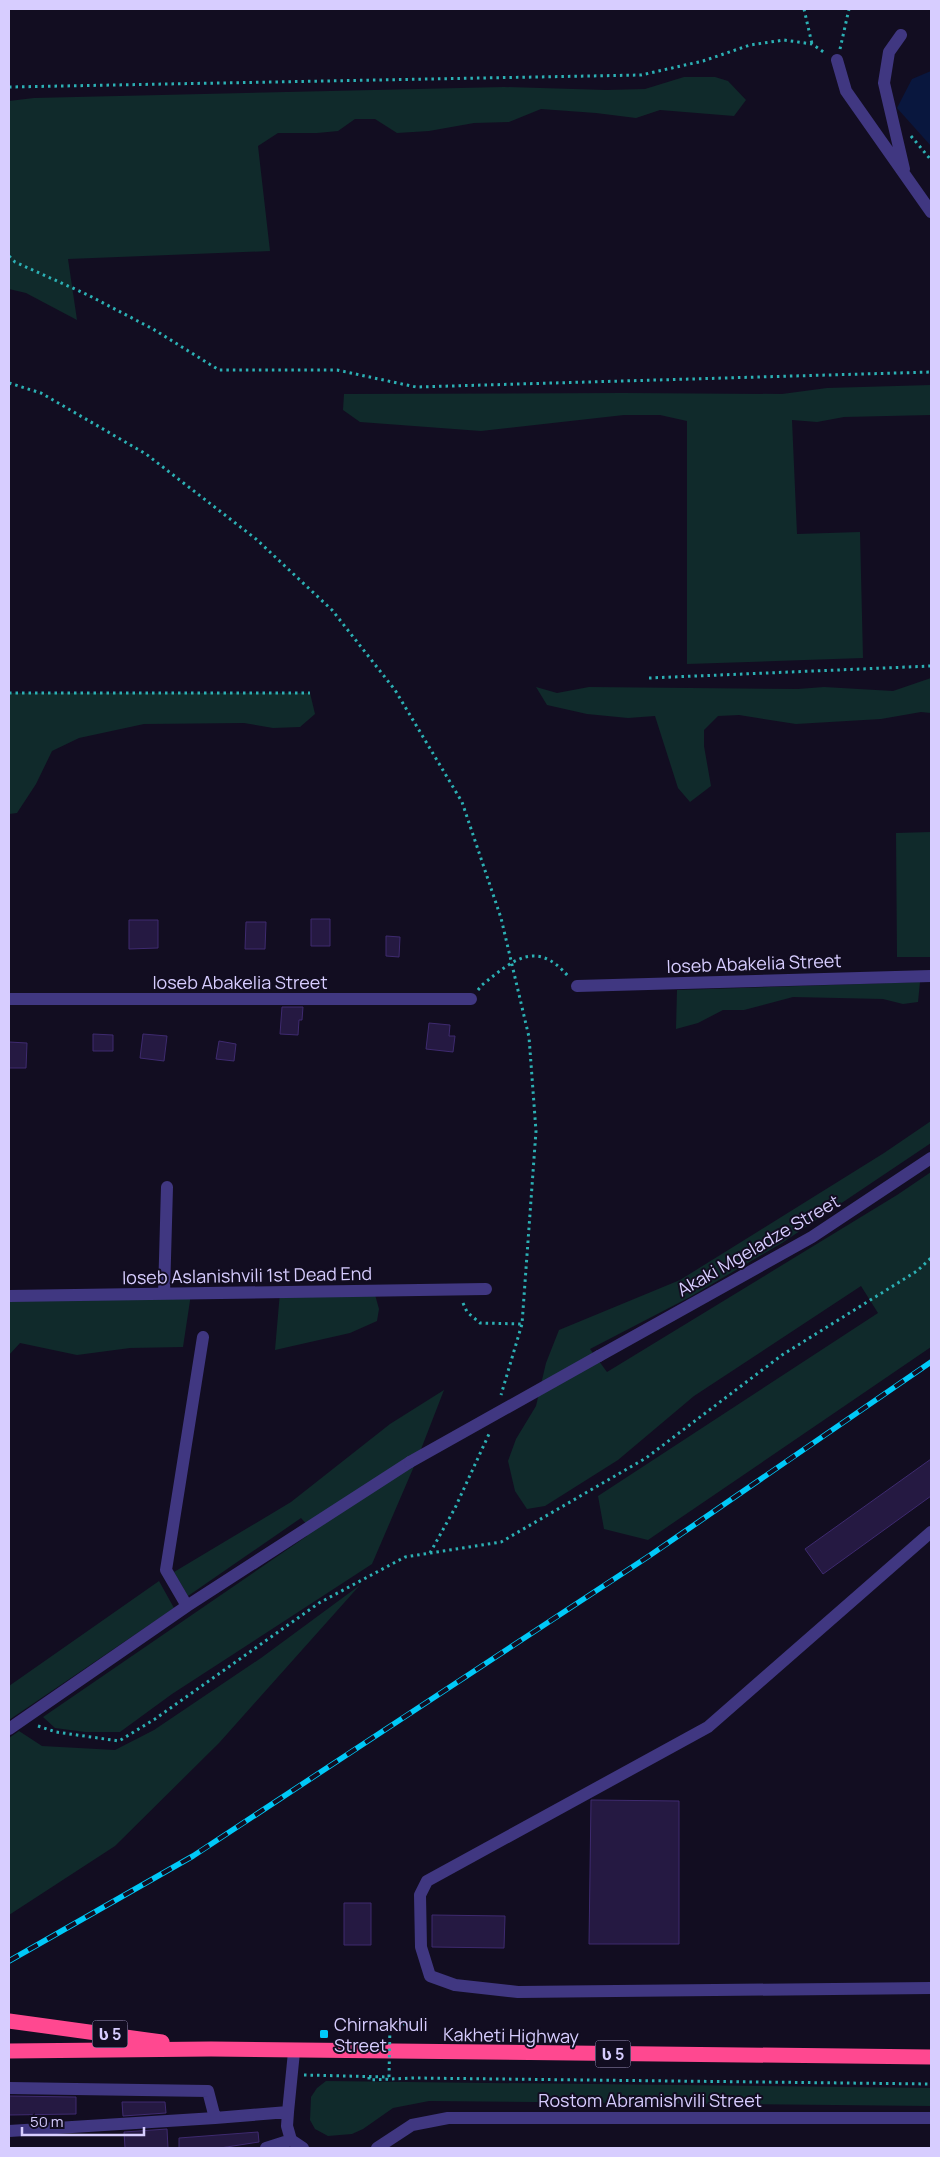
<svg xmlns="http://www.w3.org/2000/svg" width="940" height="2157" font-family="Manrope,'Noto Sans Georgian',sans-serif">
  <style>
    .green { fill: #102a2b }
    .water { fill: #09173e }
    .building { fill: #251942; stroke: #3e2a6f }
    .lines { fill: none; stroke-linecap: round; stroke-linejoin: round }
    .path { stroke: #2cb0b4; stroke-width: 3; stroke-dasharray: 2.5 4; stroke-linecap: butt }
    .minor { stroke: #403781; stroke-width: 12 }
    .highway { stroke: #ff4890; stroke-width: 15 }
    .rail-casing { stroke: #00c9f8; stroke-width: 5.5 }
    .rail { stroke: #120d21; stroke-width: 4; stroke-dasharray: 11; stroke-linecap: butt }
    .path-bridge { stroke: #2cb0b4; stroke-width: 3; stroke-dasharray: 2.5 4; stroke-linecap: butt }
    .minor-bridge { stroke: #403781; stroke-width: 12 }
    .poi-dot { fill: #00c9f8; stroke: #120d21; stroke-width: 2 }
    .labels { text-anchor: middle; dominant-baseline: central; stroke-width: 4; stroke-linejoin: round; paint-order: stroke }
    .shield { fill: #120d21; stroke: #9c93bc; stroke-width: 1 }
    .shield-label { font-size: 16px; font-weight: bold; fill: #d7cdff }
    .street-label { font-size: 18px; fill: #d7cdff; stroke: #120d21 }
    .poi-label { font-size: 18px; fill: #d7cdff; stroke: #120d21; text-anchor: start }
  </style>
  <rect width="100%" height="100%" fill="#120d21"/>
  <path class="green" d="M684,77H715L728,81L746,100L734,116L660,110L636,118L596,113L541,109L509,122L474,123L429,131L397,133L375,119H355L338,131L317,133H278L258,146L270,251L68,259L77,320L26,293L9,289V101L34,98L504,87L606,90L645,89Z
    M931,385V415L844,417L817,422L792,420L797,534L860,532L863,658L687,664V421L660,415H624L481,431L360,422L343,410L344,394L623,393L782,394L827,388Z
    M931,678V713L921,712L881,719L796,724L739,715L718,716L704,730V746L711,786L690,802L678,788L655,716L628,718L587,714L547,705L536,687L557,693L589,687L798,689L824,687L893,691Z
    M9,693H310L315,714L300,727L273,728L244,723L144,724L79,738L52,751L36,784L17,813L9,814Z
    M931,832V957H897L896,833Z
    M920,982L918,1002L903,1004L883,999L793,997L744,1010H723L698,1023L676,1029L677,990Z
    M931,1121V1143L782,1243L690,1297L590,1349L607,1372L897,1195L931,1172V1347L648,1540L604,1529L598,1496L878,1313L861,1286L694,1396L618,1460L545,1506L527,1509L515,1491L508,1461L516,1439L536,1406L546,1363L559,1330L680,1280L884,1153Z
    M374,1291L379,1309L377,1321L350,1333L275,1350L280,1292Z
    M191,1294L183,1347L130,1348L77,1355L20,1343L9,1355V1296Z
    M444,1390L418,1457L372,1564L172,1694L120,1732H85L55,1728L43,1717L307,1536L309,1527L301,1518L188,1596L174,1572L291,1502L390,1424Z
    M159,1581L174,1608L9,1720V1686Z
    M360,1585L219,1743L115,1846L9,1915V1738L19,1731L42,1746L115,1750L154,1730L261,1658Z
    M326,2081L931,2088V2106L429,2101L393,2108L363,2129L352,2134L328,2136L315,2129L310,2120L311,2097L317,2088Z"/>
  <path class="water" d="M931,71V146L897,108L912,79Z"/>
  <path class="building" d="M311,919H330V946H311Z
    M129,920H158V948L129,949Z
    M246,922H266L265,949H245Z
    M386,936L400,937L399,957L386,956Z
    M282,1007H303L302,1020H299L298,1035L280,1034Z
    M429,1023L450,1025L449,1036H455L453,1052L426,1049Z
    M93,1034L113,1035V1051H93Z
    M143,1034L167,1036L164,1061L140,1058Z
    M219,1041L236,1044L234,1061L216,1059Z
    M9,1042L27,1043L26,1068H9Z
    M931,1459V1496L823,1574L805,1549Z
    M591,1800L679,1801V1944H589Z
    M344,1903H371V1945H344Z
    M432,1915L505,1916L504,1948L432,1947Z
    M9,2096L76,2097V2114L9,2115Z
    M122,2102H165L166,2113L123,2116Z
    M167,2129L168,2148H125L124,2132Z
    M258,2132L259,2142L220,2148H179V2138Z"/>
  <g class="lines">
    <path class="path" d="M804,9L812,44
      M840,49L849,9
      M9,87L641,75L703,61L750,45L784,40L812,44L825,53
      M911,136L931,160
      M9,256L15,262L88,295L153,329L219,370H337L416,387L931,372
      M9,383L41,393L146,454L256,539L332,610L395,690L462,802L501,918L529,1037L536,1131L522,1324L501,1395
      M649,678L931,666
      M9,693H310
      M478,990L482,985C513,960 536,939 568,976
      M463,1303L467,1312L480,1323L522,1324
      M430,1553L455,1508L489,1434
      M38,1726L56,1732L119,1741L155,1719L319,1603L405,1557L501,1542L646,1458L782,1355L917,1271L931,1258
      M390,2023L406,2024
      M304,2075L389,2077
      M369,2077V2080L414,2078L931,2084"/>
    <path class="minor" d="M901,35L889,52L884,83L904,169
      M837,60L846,91L931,212
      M577,986L931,976
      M9,999H471
      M164,1294L167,1187
      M9,1296L486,1289
      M599,1356L812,1237L931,1158
      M931,1532L708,1727L427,1881L420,1895L421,1947L430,1976L455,1985L518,1992L931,1988
      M187,1606L166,1570L203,1337
      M9,1729L187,1606L410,1462
      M294,2052L288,2112L287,2126L291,2140L303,2148
      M9,2088L208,2091L215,2118L288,2112
      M9,2131L215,2118
      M266,2148L291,2140
      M377,2148L412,2125L448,2118H931"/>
    <path class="highway" d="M9,2021L162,2042
      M9,2051L211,2049L931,2057"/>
    <defs>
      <path id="rail" d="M9,1961L193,1856L649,1556L931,1362"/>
    </defs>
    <use href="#rail" class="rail-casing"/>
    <use href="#rail" class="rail"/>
    <path class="path-bridge" d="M389,2077L390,2023"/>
    <path class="minor-bridge" d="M410,1462L599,1356"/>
  </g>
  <rect class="poi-dot" x="319" y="2029" width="10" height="10" rx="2.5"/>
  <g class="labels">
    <g class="shield">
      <rect x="92.5" y="2020.5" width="35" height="27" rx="4"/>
      <rect x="595.5" y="2040.5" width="35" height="27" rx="4"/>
    </g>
    <g class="shield-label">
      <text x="110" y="2034">ს 5</text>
      <text x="613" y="2054">ს 5</text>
    </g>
    <g class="street-label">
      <text transform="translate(754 963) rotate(-2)">Ioseb Abakelia Street</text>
      <text x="240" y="982">Ioseb Abakelia Street</text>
      <text transform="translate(758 1245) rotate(-30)">Akaki Mgeladze Street</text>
      <text transform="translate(247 1275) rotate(-1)">Ioseb Aslanishvili 1st Dead End</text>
      <text transform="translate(511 2035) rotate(1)">Kakheti Highway</text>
      <text x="650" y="2100">Rostom Abramishvili Street</text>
    </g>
    <g class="poi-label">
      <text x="334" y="2024">Chirnakhuli<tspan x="334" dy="21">Street</tspan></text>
    </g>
  </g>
  <rect width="940" height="2157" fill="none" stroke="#d7cdff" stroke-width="20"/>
  <path d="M22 2127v8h122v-8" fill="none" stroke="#d7cdff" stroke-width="2.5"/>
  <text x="30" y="2127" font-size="15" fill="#d7cdff" stroke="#120d21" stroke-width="4" paint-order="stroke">50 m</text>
</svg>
